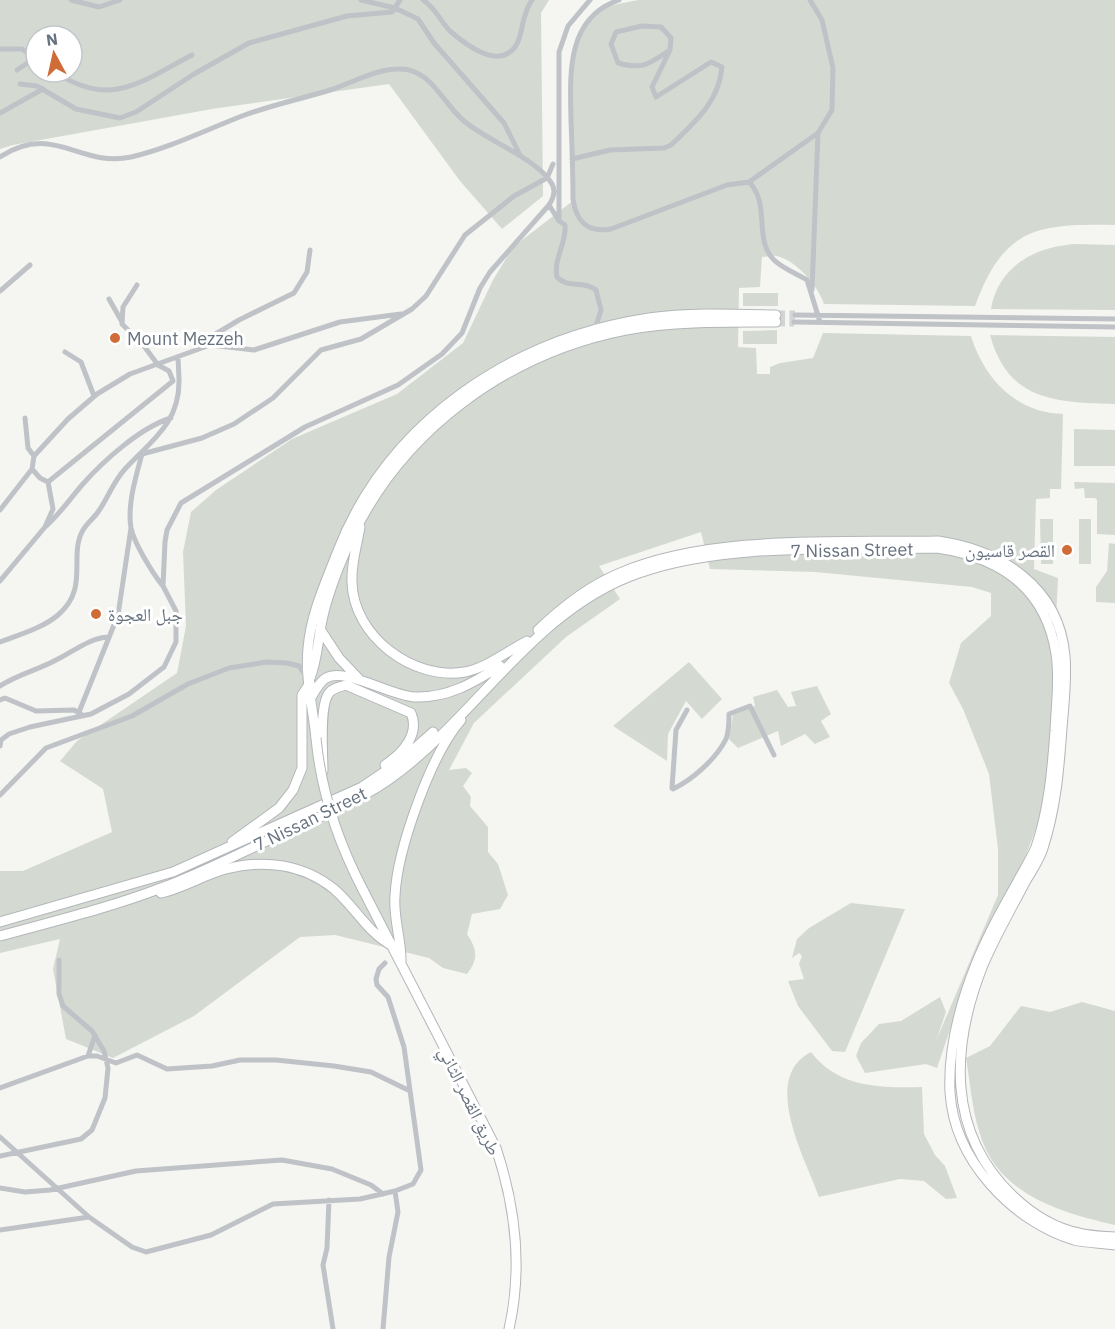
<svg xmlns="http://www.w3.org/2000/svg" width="1115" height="1329" font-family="'IBM Plex Sans','Noto Naskh Arabic',sans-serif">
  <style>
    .green { fill: #d4dad2; fill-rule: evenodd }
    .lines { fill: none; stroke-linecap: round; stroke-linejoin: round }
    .primary-tunnel { stroke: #d2d4d6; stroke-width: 9; stroke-dasharray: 9 4.5; stroke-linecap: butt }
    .primary-casing { stroke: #b3b6ba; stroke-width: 11 }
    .minor { stroke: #bfc2c6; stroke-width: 5 }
    .primary { stroke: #fff; stroke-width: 9 }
    .primary-bridge-casing { stroke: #b3b6ba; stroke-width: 11; stroke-linecap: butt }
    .primary-bridge { stroke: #fff; stroke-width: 9 }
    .poi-dot { fill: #d06c38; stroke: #fff; stroke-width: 2 }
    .labels { text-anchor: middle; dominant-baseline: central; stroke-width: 6; stroke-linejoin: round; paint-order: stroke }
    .poi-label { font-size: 18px; fill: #687380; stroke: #fff; text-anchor: start }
    .street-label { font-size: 18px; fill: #687380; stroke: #fff }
  </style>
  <rect width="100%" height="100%" fill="#f5f5f2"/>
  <path class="green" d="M0,0H549L541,13L543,196L502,229L460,181L389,84L212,109L13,145L0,149ZM36,36H72V72H36Z
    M638,0H1115V225C1037,224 1004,227 975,306L824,304C818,286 797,261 777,256C773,255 766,257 762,257L760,287L739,288L738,347L756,348L757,374H770V367L780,363L813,358L823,333L971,336C984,378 1016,413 1063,414L1061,489H1050V498L1036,499L1034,569L1058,578L1051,725L1044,808L1012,891L954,1018L937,1068L926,1064L865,1073L856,1056L861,1043L879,1024L901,1021L940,997L946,1012L936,1041L998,895V849L989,774L963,709L949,683L961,643L991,616V593L972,587L815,572L710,569L701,532L599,566L620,599L566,637L474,723L449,770L466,768L472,773L463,786L471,797L470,806L488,827V852L498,864L508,895L500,909L472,914L467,934C477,949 479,959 467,974L443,968L429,958L335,935L300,937L194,1016L113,1058L66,1039L53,969L60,939L0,953V871H23L112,832L103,789L60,761L77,741L177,673L186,626L183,552L191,512L216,490L292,439L397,394L463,343L493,280L513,247L574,200L570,65L585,21L608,6Z
    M1075,244L1115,245V310L991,309C998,266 1035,247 1075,244Z
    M743,293H778V306H743Z
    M777,330V344H743V331Z
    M990,335L1115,337V404C1057,402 1008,402 990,335Z
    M1074,429L1115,430V466H1074Z
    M1074,482L1115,483V535L1097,534V500L1095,498H1085L1084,488L1075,489Z
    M1040,519H1053V564H1041Z
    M1079,519H1091V564H1079Z
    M1109,543L1115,544V603L1096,602V587L1107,571Z
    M689,662L722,699L702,719L686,701L668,734L667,761L613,726Z
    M817,686L831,714L821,721L830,737L815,744L805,734L781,746L778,731L738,748L729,739L733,715L755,706L753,697L777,690L788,707L796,706L791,692Z
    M851,903L905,909L845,1052L832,1051L798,1006L788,981L804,979L799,964L802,956L799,953L792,958L797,939L809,928Z
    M1082,1002L1115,1011V1225C1059,1212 996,1194 979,1131C972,1108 970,1082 966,1058L990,1046L1021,1006L1050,1012Z
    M811,1052C838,1088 881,1088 922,1087L924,1134L935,1155L945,1166L957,1198L946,1199L924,1181L900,1179L819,1197C805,1158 760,1078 811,1052Z"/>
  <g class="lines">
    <path class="primary-tunnel" d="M776,315H795
      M776,322H794"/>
    <defs>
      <path id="primary" d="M360,527C357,545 351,564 352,582C353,636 413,681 465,672C486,668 508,651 527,641
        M320,629L339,658L359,679
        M538,630C562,607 589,586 620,573C711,534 839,543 938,541C1000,550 1059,586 1065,656C1067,680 1064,704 1062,728C1059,770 1056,808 1043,848C1039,861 1030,873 1024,884C1010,911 995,937 983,965C951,1046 946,1132 1013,1196C1031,1213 1054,1228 1079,1233C1091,1236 1103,1236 1115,1237
        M310,678C318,658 318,636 323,616C329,590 340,563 351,539C403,429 508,353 626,330C675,321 726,322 776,322
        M312,696C316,690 319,682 326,678C346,667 390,696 415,697C448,698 473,683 500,666
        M316,738C313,709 305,677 308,648C311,614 325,584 337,553C388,421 512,339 649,318C690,312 734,314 776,315
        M323,771C323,754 319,706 329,693C333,688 339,687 346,685L411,713C420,734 403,753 385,765
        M232,842L279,808L293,790L302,768V695L310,683
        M363,890L496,1148C516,1208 523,1267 509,1329
        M161,893C184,888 203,875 226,869C264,859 303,864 334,889C354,906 366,930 389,944
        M0,922L173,872L362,787L399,762L433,732
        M0,936C54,921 109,908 161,888C202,873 242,852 282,834C321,816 363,800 398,773C481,710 537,608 639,573C726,542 845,550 937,548C999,557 1046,588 1056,654C1060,679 1056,705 1055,731C1052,771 1049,809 1036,847C1031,859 1023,871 1017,883C1002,909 987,936 976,964C960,1004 948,1049 950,1092C954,1160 1012,1221 1074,1240C1087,1243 1102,1243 1115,1245
        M401,964C402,941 393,919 395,896C397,850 431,754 461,720"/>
    </defs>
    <use href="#primary" class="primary-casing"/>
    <path class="minor" d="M71,0L99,7L120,0
      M361,0L395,8L418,19L434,43L504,123L520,155
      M423,0C435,7 440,21 450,31C465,44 498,70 515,47C524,35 520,17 532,0
      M619,0C566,18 570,74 571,120C572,146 573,173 573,199C576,222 588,233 611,229L727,185L749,182C771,204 753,239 774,260C782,268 797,274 807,280L820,322
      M642,26L661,27L671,38L670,50C649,64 643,70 618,63L611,44L616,32Z
      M0,49H22L36,59
      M17,70L35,58
      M55,72C111,109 140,82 192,55
      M20,84L37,86L76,109L120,118L136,112L194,74L249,43L347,16L392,12L400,0
      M0,113L43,89
      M0,157C54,122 79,168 131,157C169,148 206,130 242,116C271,105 301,99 330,90C352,83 375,69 399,69C431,68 443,104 464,121C489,142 538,159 552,184C556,191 553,199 549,205L490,272L480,288L462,333L442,354L398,385L305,427L181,503L167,530L165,542L163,586L176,611V642L164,667L129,694L91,714L30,727L9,734L1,740L0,746
      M572,159L610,150L664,148L671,145C695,122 719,102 722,67L711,62L656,97L652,87L670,50
      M749,182L818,133L832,110L833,68L822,20L810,0
      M549,205L559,221L565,225C567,243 553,259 557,277C568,289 584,280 596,290L601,310L595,329
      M559,221V52L568,26L590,0
      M137,285L123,307L122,324L144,346L158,365L169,371L173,381L48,482L40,478L32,469L34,456L68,419L97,394L130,374L210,345L254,350L340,322L401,314
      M812,290L818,133
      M0,291L30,265
      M109,299L122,322
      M795,315L1115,319
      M794,322L1115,327
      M204,346L209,338L239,320L294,293L307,272L310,250
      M65,352L81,362L94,396
      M178,357L179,379
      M25,418L28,448L34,456
      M0,510L32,469
      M45,527C60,514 69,500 82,485C103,461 141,427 171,418
      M0,581L45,527L53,509L48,482
      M162,585C152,572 134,543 131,528C127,505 136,476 142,454L202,438L234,424L273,398L321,350L361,339L412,309L426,296L465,235L514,196L547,178L553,164
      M0,642C18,635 43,628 58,615C90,588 68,556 83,530C87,523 94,518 98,512C108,498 113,482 125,469C152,440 180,423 179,379
      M0,686C18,674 38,670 56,660C73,652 89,638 108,637
      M0,700L5,698L36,711L74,710L81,714
      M79,712L118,615L131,528
      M672,788L676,730L687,710
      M673,789C692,780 716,759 726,739C729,732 729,722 729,714L750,706L774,755
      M0,795L46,748L132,716L188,684L229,668L267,662L287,663L299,666L306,676
      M88,1056L95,1035
      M0,1088L88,1056H97L116,1063L137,1055L167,1069L212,1066L240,1060H276L334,1066L371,1072L408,1090
      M0,1137L89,1217L132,1247L146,1252L211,1235L273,1204L360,1199L395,1191L413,1184L421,1170L404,1047L388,997L377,985L376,979L379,969L385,963
      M0,1156L81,1139L92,1130L105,1098L108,1068L104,1051L92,1031L63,1006L59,994V960
      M0,1188L25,1192L50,1190L136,1171L282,1160L332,1169L371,1185L383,1194
      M329,1200L327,1248L323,1265L333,1329
      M0,1230L89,1217
      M383,1329L389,1257L398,1212L395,1191"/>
    <use href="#primary" class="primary"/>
    <defs>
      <path id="primary-bridge" d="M316,738C321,792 338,842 363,890"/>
    </defs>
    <use href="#primary-bridge" class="primary-bridge-casing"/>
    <use href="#primary-bridge" class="primary-bridge"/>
  </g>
  <g class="poi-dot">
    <circle cx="115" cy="338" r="6"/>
    <circle cx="1067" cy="550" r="6"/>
    <circle cx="96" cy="614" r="6"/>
  </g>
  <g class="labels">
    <g class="poi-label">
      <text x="127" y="338">Mount Mezzeh</text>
      <text x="1055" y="550" text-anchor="end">القصر قاسيون</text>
      <text x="108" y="614">جبل العجوة</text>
    </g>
    <g class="street-label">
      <text transform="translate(852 550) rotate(-1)">7 Nissan Street</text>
      <text transform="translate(310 819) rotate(-26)">7 Nissan Street</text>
      <text transform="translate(470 1101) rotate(64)">طريق القصر الثاني</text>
    </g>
  </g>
  <g transform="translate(54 54) rotate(352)"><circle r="28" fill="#ffffff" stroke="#c3c7cc" stroke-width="1.5"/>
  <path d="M0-4.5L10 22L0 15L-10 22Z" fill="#d06c38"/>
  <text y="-9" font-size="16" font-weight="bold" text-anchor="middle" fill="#687380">N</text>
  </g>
</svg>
